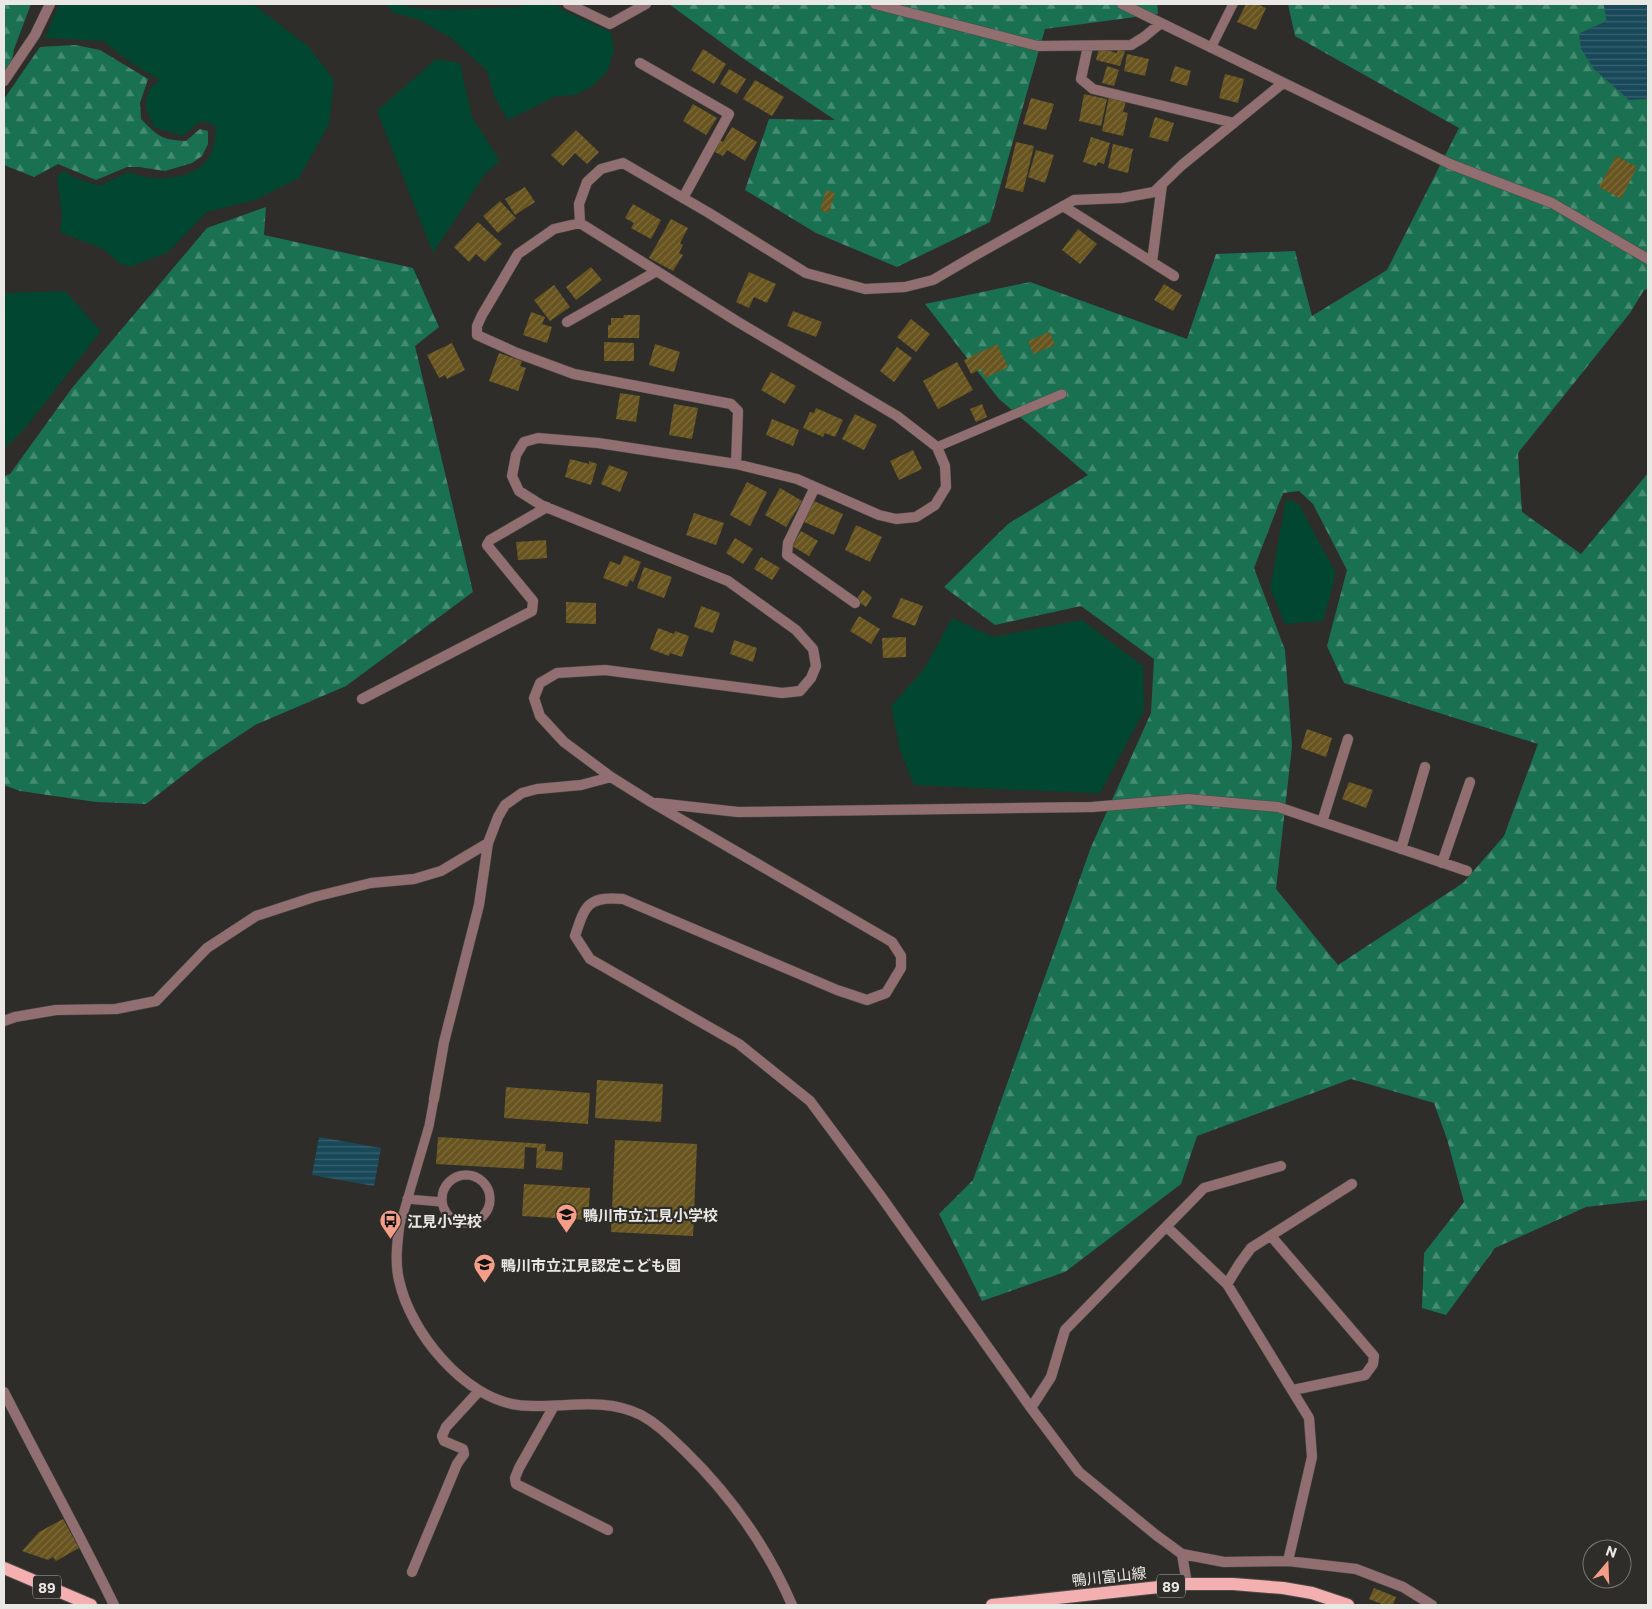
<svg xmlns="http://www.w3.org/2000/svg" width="1652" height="1609" font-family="Commissioner,'Noto Sans JP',sans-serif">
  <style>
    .green { fill: #004630 }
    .forest { fill: url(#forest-firs); fill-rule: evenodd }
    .water { fill: url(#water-rules) }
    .building { fill: url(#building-hatch) }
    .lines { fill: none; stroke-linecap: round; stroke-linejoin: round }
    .service-casing { stroke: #4d4b47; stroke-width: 10 }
    .minor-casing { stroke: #4d4b47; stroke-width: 11 }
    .primary-casing { stroke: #4d4b47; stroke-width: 14 }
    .service { stroke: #916f70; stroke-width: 9 }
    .minor { stroke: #916f70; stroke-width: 10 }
    .primary { stroke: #f4afb1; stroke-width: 12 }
    .labels { text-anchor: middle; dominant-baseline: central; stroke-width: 4.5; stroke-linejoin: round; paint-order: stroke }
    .shield { fill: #2f2d29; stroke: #b1b0ad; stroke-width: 1 }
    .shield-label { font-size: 14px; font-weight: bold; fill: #e9e8e5 }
    .poi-label { font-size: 15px; font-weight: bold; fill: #e9e8e5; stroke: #2f2d29; text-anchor: start }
    .street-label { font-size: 15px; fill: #e9e8e5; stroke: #2f2d29 }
  </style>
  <defs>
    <pattern id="forest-firs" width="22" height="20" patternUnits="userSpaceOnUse" patternTransform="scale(1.25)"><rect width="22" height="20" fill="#1a7151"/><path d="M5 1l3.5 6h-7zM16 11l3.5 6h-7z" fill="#468c72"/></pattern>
    <pattern id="water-rules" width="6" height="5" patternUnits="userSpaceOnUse" patternTransform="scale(1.25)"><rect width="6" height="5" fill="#194959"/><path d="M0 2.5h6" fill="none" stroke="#3a6371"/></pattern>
    <pattern id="building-hatch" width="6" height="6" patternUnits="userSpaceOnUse" patternTransform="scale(1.25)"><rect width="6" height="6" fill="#67541e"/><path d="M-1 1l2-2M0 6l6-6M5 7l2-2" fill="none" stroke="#7d6d3f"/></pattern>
  </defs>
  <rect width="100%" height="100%" fill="#2f2d29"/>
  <path class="green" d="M59,4H253L309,47L334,80L329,124L299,178L255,200L207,212L167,253L130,267L119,263L105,250L60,232L62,217L57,176L64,171L75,178L99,186L128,172C155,183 203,182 213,148C215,139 217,134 214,125L201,121L182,136L154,127L145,106L149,89L160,80L134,65L103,41L45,38Z
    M386,4C401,4 415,9 429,9C459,10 490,8 520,7L526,4H553L567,12L611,32L614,51L607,72L591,87L575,95L556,96L508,120L494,96L487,71L471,56L451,38L420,20L394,13Z
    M436,59L460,63L472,117L500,161L485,174L433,253L377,111Z
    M65,291L101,331L27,426L4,449V293Z
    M1286,499L1299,504L1336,573L1323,621L1285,624L1270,588Z
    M952,618L993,637L1082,620L1143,666L1144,711L1100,793L998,789L914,785L900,750L891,706L925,668Z"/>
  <path class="forest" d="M4,4H31L14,49L9,79L4,88Z
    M669,4H1157L1158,14L1045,29L990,222L897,267L816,233L745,190L769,119L835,120L741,57Z
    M1288,4H1604L1607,21L1579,34L1646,99L1648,87V289L1644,290L1630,313L1518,453L1522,512L1581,554L1648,473V1200L1586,1207L1495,1248L1446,1315L1422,1308L1424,1253L1464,1202L1447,1139L1434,1103L1351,1079L1197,1136L1181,1184L1065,1272L982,1301L939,1214L973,1180L1091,847L1151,713L1154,659L1081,606L995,625L944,587L1008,524L1088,475L999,399L925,304L1030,282L1187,339L1216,254L1295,251L1312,316L1387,270L1459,128L1295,36ZM1299,491L1313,504L1347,570L1327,646L1344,683L1538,744L1504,836L1463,883L1338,965L1276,889L1292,746L1285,650L1254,568L1283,493Z
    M75,45L100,50L148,79L140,103L141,119C158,136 161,140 186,141L200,129L208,131V144L202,156L192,163L165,171L139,167H127L96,180L58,164L34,177L4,165V99L40,47Z
    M266,207L264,235L413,268L439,327L415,346L473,592L346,686L255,725L204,759L146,804L96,802L20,791L4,785V476L10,474L72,388L207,228Z"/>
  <path class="water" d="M1604,4H1648V87L1646,99L1629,100L1594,69L1581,49L1579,34L1607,21Z
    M319,1137L381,1148L374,1186L312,1175Z"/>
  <path class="building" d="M1246,4H1257L1266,8L1256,30L1237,22Z
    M1099,48L1117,53L1118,49L1125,51L1120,66L1096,60Z
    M703,49L726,64L714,84L691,70Z
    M1127,54L1149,59L1145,76L1124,71Z
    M1107,66L1119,70L1114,86L1102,83Z
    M1175,66L1191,71L1187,86L1170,81Z
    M729,69L746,79L737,94L720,84Z
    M1225,74L1244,79L1238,103L1219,98Z
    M755,80L784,97L772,116L743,99Z
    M1084,94L1107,99L1101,126L1079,121Z
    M1109,97L1126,101L1123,112L1128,113L1123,136L1102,131Z
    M1031,98L1054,104L1046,130L1023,124Z
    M693,104L717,118L706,135L683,121Z
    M1155,117L1174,123L1168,142L1149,137Z
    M732,127L757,142L745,161L727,150L723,156L713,151L720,140L723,142Z
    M576,130L599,152L587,164L575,153L563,166L551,155Z
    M1091,137L1110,143L1104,164L1098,162L1096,166L1083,162Z
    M1016,142L1034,146L1023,192L1005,188Z
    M1113,144L1133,149L1128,173L1108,168Z
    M1036,150L1054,155L1045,183L1028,177Z
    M1616,156L1637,167L1621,199L1599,187Z
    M525,187L535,202L515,215L505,199Z
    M826,190L835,193L829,213L820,210Z
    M500,201L516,218L498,233L483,216Z
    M633,204L661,220L651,239L631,228L634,223L625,218Z
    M671,219L688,228L680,243L683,245L679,253L683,255L673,271L649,258Z
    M478,222L502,244L485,262L476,254L469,262L454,247Z
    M1078,229L1097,244L1080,264L1062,250Z
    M591,267L602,280L576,300L566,287Z
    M749,272L776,284L767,303L754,297L749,308L736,302Z
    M1164,284L1182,295L1173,311L1154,300Z
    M554,285L570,307L550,321L534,300Z
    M793,311L822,322L816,337L787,326Z
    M531,312L545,317L542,324L552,327L547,343L523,335Z
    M624,315H640L639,338H608V325H611V318H623Z
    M911,319L930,334L916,352L897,337Z
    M1050,332L1055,345L1033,354L1028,341Z
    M604,342L634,343V361H604Z
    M452,343L465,370L447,379L445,375L439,378L427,355Z
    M655,344L680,352L674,372L649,365Z
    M997,344L1008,367L985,378L981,369L971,374L964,360Z
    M897,347L912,358L894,382L880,371Z
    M499,353L522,361L520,366L526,368L518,391L489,381Z
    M957,362L973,390L938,409L923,381Z
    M771,372L796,386L785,404L761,390Z
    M620,393L640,396L636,422L616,419Z
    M674,404L698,408L692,439L669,435Z
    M982,404L987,417L976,422L970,409Z
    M816,408L843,420L835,437L825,433L823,437L803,428L810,412L814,413Z
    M855,414L877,425L864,450L842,439Z
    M772,419L799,430L793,446L766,435Z
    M913,450L922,469L899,480L890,461Z
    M570,459L589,464V461L597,464L591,485L565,477Z
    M609,465L628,472L620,492L601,484Z
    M747,482L767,492L750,526L730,515Z
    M780,488L802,501L786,527L765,515Z
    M814,501L843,514L834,535L804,522Z
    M694,513L724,523L716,545L686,535Z
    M856,525L882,537L870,562L845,550Z
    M801,531L818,541L809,556L792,546Z
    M735,538L753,549L743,564L726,553Z
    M546,540L547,558L518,560L516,542Z
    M624,555L641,562L633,582L630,580L627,587L603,578L610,561L620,565Z
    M761,557L780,568L772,580L754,569Z
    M644,567L672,577L664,598L637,588Z
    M863,590L872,597L866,607L856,600Z
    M901,598L923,606L915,626L892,617Z
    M566,602L596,603V624L566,623Z
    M701,606L720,613L713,633L694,627Z
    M859,616L880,629L871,644L850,631Z
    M658,628L674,634L675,631L689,636L682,657L670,653L669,656L650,649Z
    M906,637V657L883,658L882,638Z
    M734,640L757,648L753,662L730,654Z
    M1307,729L1332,738L1326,757L1301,748Z
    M1349,782L1373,790L1366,808L1342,799Z
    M597,1080L663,1084L661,1122L595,1118Z
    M506,1087L590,1093L588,1124L504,1118Z
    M438,1137L546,1144L545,1151L563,1152L562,1170L536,1168L537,1148L525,1147L524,1169L436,1164Z
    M615,1140L697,1144L693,1236L611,1232Z
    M524,1184L590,1188L588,1220L522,1216Z
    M63,1519L79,1548L56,1561L53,1557L48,1560L22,1551L39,1532Z
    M1374,1588L1396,1597L1393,1605H1384L1369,1599Z"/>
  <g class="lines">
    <defs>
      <path id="service" d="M1211,48L1233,4
        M937,447L1062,394
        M442 1199a24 24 0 1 1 48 0a24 24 0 1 1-48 0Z
        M407,1199L442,1202
        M399,1228L429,1126L434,1099"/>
      <path id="minor" d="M568,4L610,24L646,4
        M875,4L1038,46L1131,45L1144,37L1161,23
        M1122,4L1450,164L1552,203L1648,259
        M1088,46L1081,79L1093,89L1234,123
        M640,63L729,114L683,198
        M4,81L35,35L50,4
        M1063,206L1174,276
        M580,223L554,229L518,254L482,315L477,326V335L517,353L574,374L731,404L738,411L736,464
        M1152,262L1162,184
        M567,322L657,271
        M815,487L788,543L787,555L855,603
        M362,699L532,611L533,601L487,545L490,540L547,507
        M657,803L738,812L1092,807L1188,799L1278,807L1467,871
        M1322,822L1348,739
        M1401,849L1425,767
        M1442,863L1470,782
        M4,1021L15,1017L56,1010L116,1009L156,1001L207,948L256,916L314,897L371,883L414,879L441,871L488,843
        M434,1099L444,1042L479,905L488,843L498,817L505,805L522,793L537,789L581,785L611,777
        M1167,1227L1227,1284
        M399,1228C397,1245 395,1263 399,1280C410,1332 464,1398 518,1405C560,1410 600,1395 641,1415C658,1424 671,1438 685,1451C730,1495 767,1547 792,1605
        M1271,1236L1374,1356L1373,1364L1365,1375L1293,1390
        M4,1392C40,1463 79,1533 114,1605
        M554,1406L519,1468L515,1478L516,1484L608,1530
        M1031,1408L1051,1377L1065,1330L1204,1188L1281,1166
        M1182,1554L1224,1562L1288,1561L1356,1569L1403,1587L1432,1605
        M1288,1561L1312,1457L1309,1418L1227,1284L1240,1263L1251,1248L1352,1184
        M412,1572L457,1464L464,1454L463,1449L444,1441L442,1436L446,1427L479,1391
        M1187,1584L1182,1554L1156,1535L1079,1472L1031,1408L880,1195L810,1101L739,1044L590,959L575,936C585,905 588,896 623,899L837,990L867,1000L886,993L901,968V956L892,942L651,802L611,777L564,742L540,716L534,698L540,683L557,673L605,670L782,693L800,691L811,678L816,666L813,649L796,630L728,581L541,505L519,491L512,476L516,455L524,442L538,438L598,443L736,464L797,479L879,515L896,519L916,517L935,505L946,487L945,466L937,447L897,416L738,322L580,223L579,204L587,182L601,169L623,163L709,213L806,273L865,289L905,287L933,280L974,256L1074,200L1122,198L1154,192L1182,165L1283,83"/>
      <path id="primary" d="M4,1568L91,1605
        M992,1605L1187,1584H1233L1283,1588L1312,1593L1348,1605"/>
    </defs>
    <use href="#service" class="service-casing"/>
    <use href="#minor" class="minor-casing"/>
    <use href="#primary" class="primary-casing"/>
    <use href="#service" class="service"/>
    <use href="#minor" class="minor"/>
    <use href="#primary" class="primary"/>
  </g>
  <defs>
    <symbol id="school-pin" viewBox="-11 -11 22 30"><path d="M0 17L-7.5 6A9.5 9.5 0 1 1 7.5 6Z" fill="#f49e88" stroke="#2f2d29"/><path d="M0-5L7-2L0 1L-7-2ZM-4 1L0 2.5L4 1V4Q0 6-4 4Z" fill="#111"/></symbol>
    <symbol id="bus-pin" viewBox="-11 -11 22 30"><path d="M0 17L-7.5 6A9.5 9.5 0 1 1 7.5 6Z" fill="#f49e88" stroke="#2f2d29"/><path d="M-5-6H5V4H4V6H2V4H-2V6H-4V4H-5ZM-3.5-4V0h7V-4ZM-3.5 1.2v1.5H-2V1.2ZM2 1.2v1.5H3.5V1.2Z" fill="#111"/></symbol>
  </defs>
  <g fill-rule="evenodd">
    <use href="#school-pin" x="554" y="1202" width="25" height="34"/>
    <use href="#bus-pin" x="378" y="1208" width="25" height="34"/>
    <use href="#school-pin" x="472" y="1252" width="25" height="34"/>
  </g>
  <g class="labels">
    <g class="shield">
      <rect x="1157" y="1574.5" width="28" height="23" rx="4"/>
      <rect x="33" y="1575.5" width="28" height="23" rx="4"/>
    </g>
    <g class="shield-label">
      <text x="1171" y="1586">89</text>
      <text x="47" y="1587">89</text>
    </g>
    <g class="poi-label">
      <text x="583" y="1215">鴨川市立江見小学校</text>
      <text x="407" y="1221">江見小学校</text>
      <text x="501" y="1265">鴨川市立江見認定こども園</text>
    </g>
    <g class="street-label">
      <text transform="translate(1109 1576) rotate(-6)">鴨川富山線</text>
    </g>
  </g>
  <rect width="1652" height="1609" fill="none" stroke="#e9e8e5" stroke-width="10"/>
  <g transform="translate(1607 1564) rotate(19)"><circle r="24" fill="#2f2d29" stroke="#797874"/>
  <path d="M0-4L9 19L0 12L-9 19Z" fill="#f49e88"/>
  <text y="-8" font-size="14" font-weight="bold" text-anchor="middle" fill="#e9e8e5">N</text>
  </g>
</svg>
